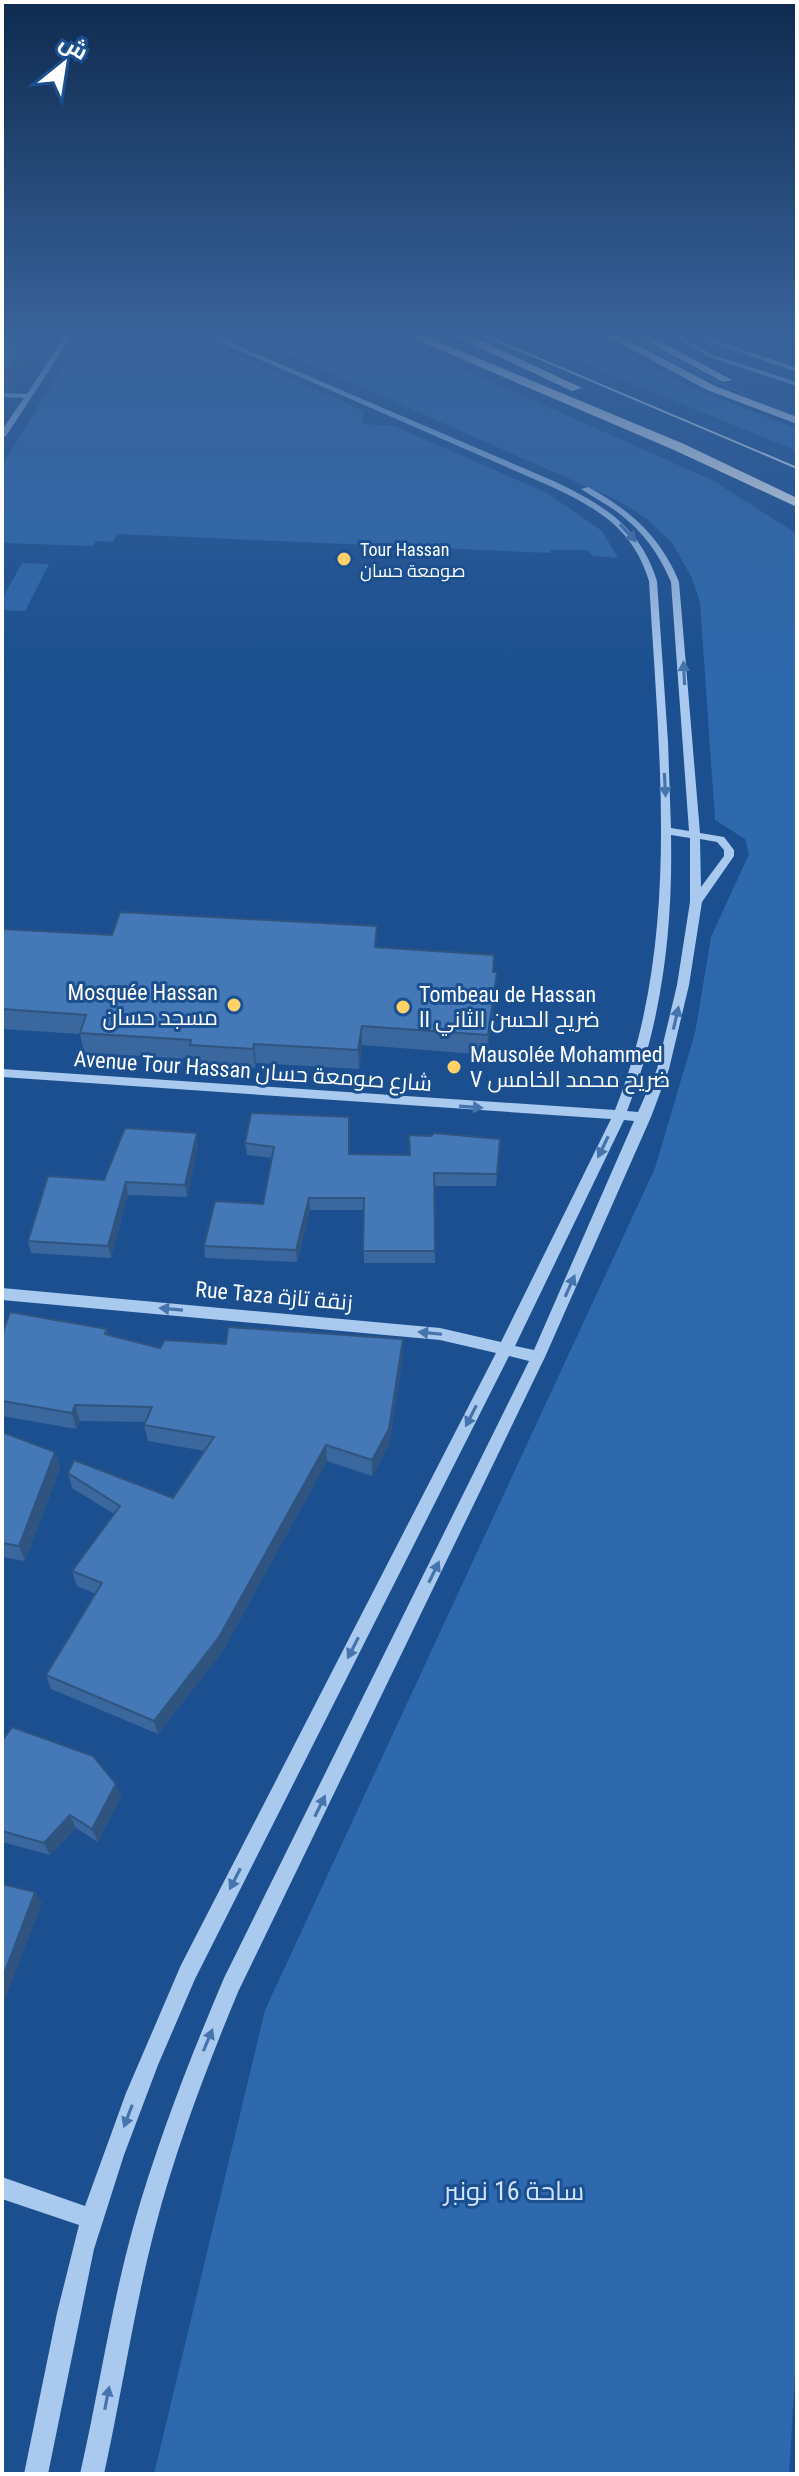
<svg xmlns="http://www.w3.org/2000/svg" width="799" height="2476" font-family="'Roboto Condensed',Cairo,sans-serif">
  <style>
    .green { fill: #2e69ad }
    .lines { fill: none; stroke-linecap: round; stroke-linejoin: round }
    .minor { fill: #a9c9ee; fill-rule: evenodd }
    .major { fill: #f0f6ff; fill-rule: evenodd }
    .highway { fill: #fff; fill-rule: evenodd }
    .tram { stroke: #fff; stroke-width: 2 }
    .wall { fill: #3a679d }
    .shaded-wall { fill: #305480 }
    .building { fill: #4478b7; stroke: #305480; stroke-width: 2 }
    .oneway { fill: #4674ac }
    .poi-dot { fill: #ffd166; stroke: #1b4f8f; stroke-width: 3 }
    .labels { text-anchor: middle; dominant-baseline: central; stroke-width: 6; stroke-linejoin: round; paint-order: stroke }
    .far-poi-label { font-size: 18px; fill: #fff; stroke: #1b4f8f; text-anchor: start }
    .poi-label { font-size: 22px; fill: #fff; stroke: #1b4f8f; text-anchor: start }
    .street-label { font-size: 22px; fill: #fff; stroke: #1b4f8f }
    .near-park-label { font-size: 26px; fill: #cfe3fa; stroke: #1b4f8f }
  </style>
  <rect width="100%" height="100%" fill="#1b4f8f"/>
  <path class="green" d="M83,334H190L364,411L362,424L394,426L547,493L602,531L618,558L593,556L586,550H551L550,553L117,534L113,542L96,541L93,546L2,543V465Z
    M323,334H385L714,481L797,534V2345L789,2474H154L265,2010L655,1168L695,1033L711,937L749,854L745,839L715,820L700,602L692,578L673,544L647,519L617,500L280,351Z
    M619,334H629L724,384L797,416L699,376Z
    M594,337L692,388L797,429V451L606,373L575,355L549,345Z
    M22,563L49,564L25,611L2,610V599Z"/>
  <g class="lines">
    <path class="minor" d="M66,334H73L6,436L2,438V430L24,398L2,397V393L27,394Z
      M201,334H210L556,482C605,506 640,527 657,581L668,742L671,828L689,831L671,582C658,551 640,528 613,509C603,502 591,496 581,489L588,487C630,510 661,537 679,582L700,833L724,837L734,850V856L702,902L689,985L669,1069L651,1117L545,1357L238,1992C206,2069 176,2148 155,2228C134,2309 122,2392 104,2474H80C99,2391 111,2306 134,2224C158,2140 190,2058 224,1978L529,1361L509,1356L195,1979L158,2065L124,2155L94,2249L48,2474H24L57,2313L79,2225L2,2199V2177L85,2206L126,2093L181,1965L496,1353L440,1340L2,1300V1288L440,1328L501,1342L611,1119L2,1077V1069L615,1110C682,942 659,758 649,581C633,528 597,508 550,486ZM671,835L690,838V902L677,985L657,1069L638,1112L627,1111C662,1023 673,929 671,835ZM700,839L717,842L724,850V856L701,887ZM624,1120L634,1121L534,1350L515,1346Z
      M670,334H678L713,355L797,382V386L709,357Z
      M687,334H697L797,368V372Z"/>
    <path class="major" d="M603,334H616L715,386L797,417V424L707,390Z
      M633,334H646L732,380L723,382Z"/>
    <path class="highway" d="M403,334H420L684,444L797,498V507L674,450Z
      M450,334H466L582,388L572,391Z"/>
    <path class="tram" d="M481,334L797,468"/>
  </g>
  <path class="wall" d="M2,334H50L24,351L26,366L9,390L2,391Z
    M2,929L377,948L493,972L496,991L487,1055L362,1045L359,1069L256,1063L255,1068L193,1065L192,1059L84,1053L80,1034L2,1029Z
    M409,1135L500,1139L496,1186H434L435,1263H364V1210H310L297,1262L205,1258L204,1246L263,1204L272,1158L247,1155L245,1143L349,1154L409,1155Z
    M198,1145L187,1197L128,1195L111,1258L31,1253L28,1241L104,1180Z
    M107,1329L108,1335L160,1348L403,1355L389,1445L372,1476L327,1461L222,1652L158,1734L51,1689L46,1675L96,1594L77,1586L72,1571L114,1514L72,1488L68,1473L173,1498L205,1451L148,1441L144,1425L145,1422L80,1421L76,1429L2,1416V1335Z
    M2,1432L55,1452L60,1468L25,1561L2,1557Z
    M2,1741L116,1784L121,1797L98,1842L76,1828L50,1855L2,1842Z"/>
  <path class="shaded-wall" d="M16,334H50L24,351L26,366L9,390L2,343Z
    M497,972L496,991L487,1055L488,1035Z
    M362,1026V1045L359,1069L358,1050Z
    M254,1044L256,1063L255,1068L253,1049Z
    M197,1133L198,1145L187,1197L185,1185Z
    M126,1182L128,1195L111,1258L108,1246Z
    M309,1198L310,1210L297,1262L296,1250Z
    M403,1339V1355L389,1445L372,1476V1460Z
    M75,1405L80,1421L76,1429L72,1413Z
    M326,1445L327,1461L222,1652L158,1734L154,1721Z
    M55,1452L60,1468L25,1561L19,1546Z
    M116,1784L121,1797L98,1842L92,1829Z
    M70,1815L76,1828L50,1855L44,1843Z
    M35,1892L42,1903L2,2008V1979Z"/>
  <path class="building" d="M2,334H16L2,343Z
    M2,343L23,347L6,371H2Z
    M120,912L377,926L375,947L494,955L493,972H497L488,1035L362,1026L358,1050L254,1044L253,1049L190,1045L191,1040L80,1033L86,1015L2,1009V929L112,935Z
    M251,1113L349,1117V1154L410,1155L409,1135L431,1136L434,1133L500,1139L497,1174L434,1173L435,1251H363L364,1198H309L296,1250L204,1246L215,1201L263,1204L274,1147L245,1143Z
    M125,1128L197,1133L185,1185L126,1182L108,1246L28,1241L48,1176L104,1180Z
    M10,1312L107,1329L105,1334L160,1348L165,1340L226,1344L228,1327L403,1339L389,1429L372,1460L326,1445L219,1637L154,1721L46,1675L102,1583L72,1571L120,1506L68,1473L74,1460L173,1498L214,1437L144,1425L152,1407L75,1405L72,1413L2,1401V1335Z
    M2,1432L55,1452L19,1546L2,1543Z
    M12,1727L93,1756L116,1784L92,1829L70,1815L44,1843L2,1831V1741Z
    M2,1884L35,1892L2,1979Z"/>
  <defs><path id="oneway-solid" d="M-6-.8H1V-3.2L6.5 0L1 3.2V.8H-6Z" transform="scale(2)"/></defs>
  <g class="oneway">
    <use href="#oneway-solid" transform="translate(628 533) rotate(47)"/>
    <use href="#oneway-solid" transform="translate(684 673) rotate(-93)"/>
    <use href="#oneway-solid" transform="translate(665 785) rotate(87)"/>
    <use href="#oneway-solid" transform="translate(676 1018) rotate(-77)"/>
    <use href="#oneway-solid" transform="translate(471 1107) rotate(4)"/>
    <use href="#oneway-solid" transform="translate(603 1147) rotate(116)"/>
    <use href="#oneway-solid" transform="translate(570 1286) rotate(-66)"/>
    <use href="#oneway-solid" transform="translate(171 1309) rotate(-175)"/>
    <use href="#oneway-solid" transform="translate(430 1333) rotate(-174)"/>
    <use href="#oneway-solid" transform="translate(471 1416) rotate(117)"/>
    <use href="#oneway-solid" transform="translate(434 1572) rotate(-64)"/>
    <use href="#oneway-solid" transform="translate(353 1648) rotate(117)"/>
    <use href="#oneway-solid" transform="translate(320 1806) rotate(-64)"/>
    <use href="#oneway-solid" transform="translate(235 1879) rotate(117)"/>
    <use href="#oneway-solid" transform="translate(208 2040) rotate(-67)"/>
    <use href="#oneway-solid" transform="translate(128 2116) rotate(111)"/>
    <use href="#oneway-solid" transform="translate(107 2398) rotate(-79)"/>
  </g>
  <linearGradient id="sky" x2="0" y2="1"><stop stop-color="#0f2b4f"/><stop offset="0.49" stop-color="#39639b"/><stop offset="1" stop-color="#39639b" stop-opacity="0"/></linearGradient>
  <rect width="799" height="681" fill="url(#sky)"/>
  <g class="poi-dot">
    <circle cx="344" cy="559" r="8"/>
    <circle cx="234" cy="1005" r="8"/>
    <circle cx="403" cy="1007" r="8"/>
    <circle cx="454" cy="1067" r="8"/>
  </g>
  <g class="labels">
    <g class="far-poi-label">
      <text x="360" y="549">Tour Hassan<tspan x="360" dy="21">صومعة حسان</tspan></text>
    </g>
    <g class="poi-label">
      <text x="218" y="992" text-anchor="end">Mosquée Hassan<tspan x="218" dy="25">مسجد حسان</tspan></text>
      <text x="419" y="994">Tombeau de Hassan<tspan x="419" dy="25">II ضريح الحسن الثاني</tspan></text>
      <text x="470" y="1054">Mausolée Mohammed<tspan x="470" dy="25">V ضريح محمد الخامس</tspan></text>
    </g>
    <g class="street-label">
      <text transform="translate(253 1071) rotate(4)">Avenue Tour Hassan شارع صومعة حسان</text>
      <text transform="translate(274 1296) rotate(5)">Rue Taza زنقة تازة</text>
    </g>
    <g class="near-park-label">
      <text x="514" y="2191">ساحة 16 نونبر</text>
    </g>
  </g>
  <rect width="799" height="2476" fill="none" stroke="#ffffff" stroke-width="8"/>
  <g transform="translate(64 64) rotate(30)" stroke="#1b4f8f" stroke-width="6" paint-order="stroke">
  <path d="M0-6L14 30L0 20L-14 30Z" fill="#ffffff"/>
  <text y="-12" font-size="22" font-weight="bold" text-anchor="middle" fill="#ffffff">ش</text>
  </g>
</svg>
